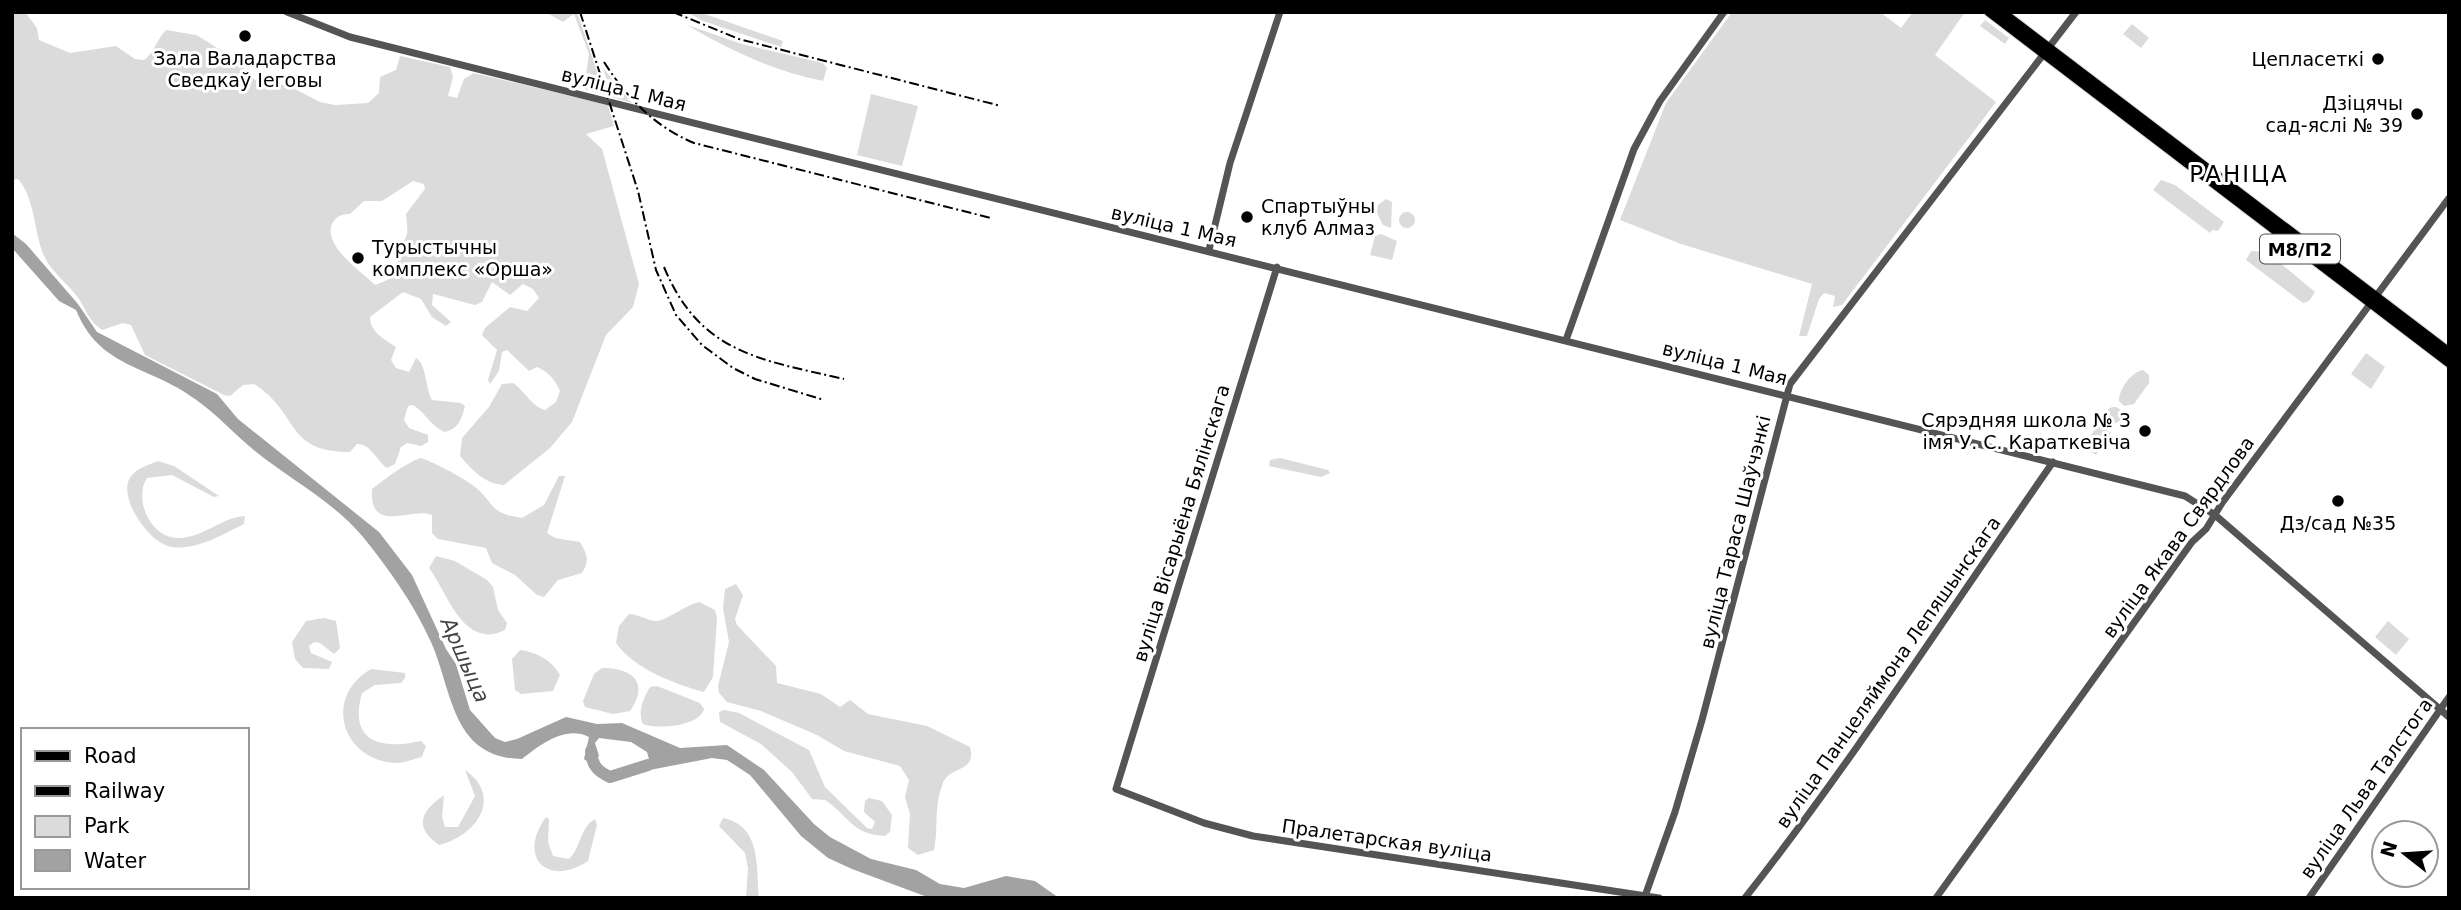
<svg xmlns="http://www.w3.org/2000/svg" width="2461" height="910" font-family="'DejaVu Sans',sans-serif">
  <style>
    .green { fill: #dbdbdb; fill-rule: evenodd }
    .water { fill: #a2a2a2 }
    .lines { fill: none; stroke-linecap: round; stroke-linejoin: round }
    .river { stroke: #a2a2a2; stroke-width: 12 }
    .primary-casing { stroke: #dbdbdb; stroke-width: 11 }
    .tertiary { stroke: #545454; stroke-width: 7 }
    .primary { stroke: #000; stroke-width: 9 }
    .rail { stroke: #000; stroke-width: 2; stroke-dasharray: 10 3.5 2 3.5; stroke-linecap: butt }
    .poi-dot { fill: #000; stroke: #fff; stroke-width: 2.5 }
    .labels { text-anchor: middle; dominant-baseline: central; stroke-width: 6; stroke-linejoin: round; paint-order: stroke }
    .shield { fill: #fff; stroke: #4c4c4c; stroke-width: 2 }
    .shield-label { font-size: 18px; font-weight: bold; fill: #000 }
    .poi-label { font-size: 19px; fill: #000; stroke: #fff; text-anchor: end }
    .street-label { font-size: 19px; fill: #000; stroke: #fff }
    .water-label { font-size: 21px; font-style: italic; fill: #434343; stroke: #fff }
    .quarter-label { font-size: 23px; letter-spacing: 2px; fill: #000; stroke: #fff }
  </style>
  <rect width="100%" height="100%" fill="#fff"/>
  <path class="green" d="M12,12H25L37,28L39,40L70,53L116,46L135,59L144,60C154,53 157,39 166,30L196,35L208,42L234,59L255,80L289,86L320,102L335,105L368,103L379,93L380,77L396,70L400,56L450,67L453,77L448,96L457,98L464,79L474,73L608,105L614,126L586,134L602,149L639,284L633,307L606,335L572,422L550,448L504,485C485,484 472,470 460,456L462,438L489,407L502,384L513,383C525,391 532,407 545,410L556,402L560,391C555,380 549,372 537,367L529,371L507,350L502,352L499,371L490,384L488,380L497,350L482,335L485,328L510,307L527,311L539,298L533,289L523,284L510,295L492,282L482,302L475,305L433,294L432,305L451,322L446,326L432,317L421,299L403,292L370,317C370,332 384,339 396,347L391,360L396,368L409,372L416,358C427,365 425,387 432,400L461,403L465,406C462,419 458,429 445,432C430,426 426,413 413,405L408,406L404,420L409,428L428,435V442L421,446L407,443L401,447L395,464L387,468C376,460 370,443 357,444L350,452C284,452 300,413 254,384L243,385L230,396L224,395L145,355L131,325L123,323L102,330C89,321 87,312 79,299C67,282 49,271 42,251C34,228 34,197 18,179L12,180ZM413,181L424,184L425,189L406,214C409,242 407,229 400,252C393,274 401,276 375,285C361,271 323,246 332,224C336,216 342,214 350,214L364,201H382Z
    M545,12H577L605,95L584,89L589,54L574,14L563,22Z
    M687,12H699L783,41L781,47L703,21Z
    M1732,12H1880L1901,28L1913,12H1965L1935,55L1996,102L1842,305L1833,307L1835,296L1824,293L1819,299L1807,336H1799L1812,284L1681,244L1620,220L1666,103Z
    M1985,20L2009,38L2005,44L1980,26Z
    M2132,24L2149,38L2141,48L2123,34Z
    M687,25L742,44L823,63L827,68L823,81C774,71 731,51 687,25Z
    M603,68L632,103L612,97Z
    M871,94L918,106L902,166L857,155Z
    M2161,180L2175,185L2224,222L2218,231L2212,230L2210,233L2153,190Z
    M1386,199L1392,202L1391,228L1383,225L1377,213L1378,205Z
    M1399 220a8 8 0 1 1 16 0a8 8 0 1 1-16 0Z
    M1381,234L1397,241L1392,260L1370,255L1375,236Z
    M2251,251L2267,252L2315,292L2309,301L2303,303L2246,260Z
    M2366,353L2385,367L2371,389L2351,374Z
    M2143,370L2149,375V383L2134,404L2124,406L2119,401C2119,389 2131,372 2143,370Z
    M2106 415a8 8 0 1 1 16 0a8 8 0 1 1-16 0Z
    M2099,424L2111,433L2096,455L2083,446Z
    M421,458C434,462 463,478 474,486C496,504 488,513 522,518L544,505L559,476H565L547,533L555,538L580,542C587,554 590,561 582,573L558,580L544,597L537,595L515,575L492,563L486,548L438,539L432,533V515C413,506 369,536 372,489C385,479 407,462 421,458Z
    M1280,458L1328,470L1330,473L1321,477L1269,466L1270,460Z
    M158,461L174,466L219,496L214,497L172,475L147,478C133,499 151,539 179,538C203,538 222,517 245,516L244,524C223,534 193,553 168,546C148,540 122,502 128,482C133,469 146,466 158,461Z
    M436,556L455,561L487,580L493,587L498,610L507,623L505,630C463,651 447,591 429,568Z
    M736,584L743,595L735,619L737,625L776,666L777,683L821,694L840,707L850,700L868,714L927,726L970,747C977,773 949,766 943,783C933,809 939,827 934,850L918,855L908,848L910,814L905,797L909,780L900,766L844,751L817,735L761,711L727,702L719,693L718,686L729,642L723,608L725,589Z
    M699,602L715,610L717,618L713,677L704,692C675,684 634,669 616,643L619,626L629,614C639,614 647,621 657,621C667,620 686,605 699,602Z
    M324,618L336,621L340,648L334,654L320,643L314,642L309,646L311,653L332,662L329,669L303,668L295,659L292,642L306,621Z
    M2388,621L2409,639L2396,655L2375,637Z
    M520,650C536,652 552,660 560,675L553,691L521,694L515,690L512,659Z
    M602,668C632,668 650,682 630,711L613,714L585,707L583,701L594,674Z
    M371,669L405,673V678L401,683L375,685L362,693C348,742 381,750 421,741L426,746L422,757C414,759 404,763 396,763C341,760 323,697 371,669Z
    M657,686L700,703L704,709C700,726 658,730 643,724C637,712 644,697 650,687Z
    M724,710L739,713L809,750L825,787L867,828L872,829L875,822L864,812L865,801L869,798L882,801L892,815L890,832L885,836C852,835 848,815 825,800L812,799L792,772L761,744L720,722L719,712Z
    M465,770C504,797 476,836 439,845C413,827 421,811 444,795L442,817L445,827H458L475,796Z
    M546,817L549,819L548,842L553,856L569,859C581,848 580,827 595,819L597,825L588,861C547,888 517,857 546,817Z
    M723,818C762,826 756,867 759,898H746L748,868L745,853L719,826Z"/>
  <path class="water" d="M12,233L26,244L78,304L97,332L217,394L238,419L379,532L412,575L446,649L456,664L470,710L495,738L505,742L517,739L566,717L597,724L622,723L680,748L727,745L764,770L814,824L830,837L871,859L916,870L940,884L964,888L1006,876L1035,881L1059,898H930L852,869L828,858L801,836L750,775L727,760L712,758L634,773L633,770L649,759L647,752L631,742L599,738L595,743L599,756L592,765L584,759L589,737C565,725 540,745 522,759C450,758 453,689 430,640C413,603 389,569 363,537C334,502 291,480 255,451C235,435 217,414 195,399C149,365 100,369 76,310L59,301L12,248Z"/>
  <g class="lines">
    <path class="river" d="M591,751C592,765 597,771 610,777L648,765"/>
    <defs>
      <path id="primary" d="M1989,12L2449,363
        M2002,12L2449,352"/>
    </defs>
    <use href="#primary" class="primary-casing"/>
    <path class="tertiary" d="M287,12L350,37L2185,496L2215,515L2449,717
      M1209,250L1230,163L1280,12
      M1277,267L1116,789L1204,823L1253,836L1659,898
      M1566,340L1634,149L1660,101L1724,12
      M1645,896L1675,812L1702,720L1790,384L2076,12
      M1745,898C1855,758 1951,608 2053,462
      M1936,898L2192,542L2206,529L2222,503L2449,198
      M2309,898L2449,697"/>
    <use href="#primary" class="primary"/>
    <path class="rail" d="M580,12L638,191L656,270L676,315L702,345L733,368L755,379L824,400
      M673,12L739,39L1001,106
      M604,62C627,98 654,126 694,143L991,218
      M664,267C700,354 762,360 844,379"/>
  </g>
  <g class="poi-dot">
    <circle cx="245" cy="36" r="7"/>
    <circle cx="2378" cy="59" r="7"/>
    <circle cx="2417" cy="114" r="7"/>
    <circle cx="1247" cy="217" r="7"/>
    <circle cx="358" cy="258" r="7"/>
    <circle cx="2145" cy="431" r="7"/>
    <circle cx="2338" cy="501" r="7"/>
  </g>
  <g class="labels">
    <rect class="shield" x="2260" y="234.5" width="80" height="29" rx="5"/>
    <g class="shield-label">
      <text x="2300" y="249">М8/П2</text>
    </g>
    <g class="poi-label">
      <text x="245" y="58" text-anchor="middle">Зала Валадарства<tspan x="245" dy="22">Сведкаў Іеговы</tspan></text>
      <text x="2364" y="59">Цепласеткі</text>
      <text x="2403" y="103">Дзіцячы<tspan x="2403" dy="22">сад-яслі № 39</tspan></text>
      <text x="1261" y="206" text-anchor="start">Спартыўны<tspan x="1261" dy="22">клуб Алмаз</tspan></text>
      <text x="372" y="247" text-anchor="start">Турыстычны<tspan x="372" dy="22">комплекс «Орша»</tspan></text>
      <text x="2131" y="420">Сярэдняя школа № 3<tspan x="2131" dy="22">імя У. С. Караткевіча</tspan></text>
      <text x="2338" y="523" text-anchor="middle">Дз/сад №35</text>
    </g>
    <g class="street-label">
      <text transform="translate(624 89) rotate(14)">вуліца 1 Мая</text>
      <text transform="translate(1174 226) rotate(13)">вуліца 1 Мая</text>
      <text transform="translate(1725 363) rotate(14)">вуліца 1 Мая</text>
      <text transform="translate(1181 523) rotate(-73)">вуліца Вісарыёна Бялінскага</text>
      <text transform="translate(1735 532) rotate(-76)">вуліца Тараса Шаўчэнкі</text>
      <text transform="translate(2178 537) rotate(-54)">вуліца Якава Свярдлова</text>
      <text transform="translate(1888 672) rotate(-55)">вуліца Панцеляймона Лепяшынскага</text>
      <text transform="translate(2366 788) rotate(-55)">вуліца Льва Талстога</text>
      <text transform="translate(1387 840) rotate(8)">Пралетарская вуліца</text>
    </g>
    <g class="water-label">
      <text transform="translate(465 660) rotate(66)">Аршыца</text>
    </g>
    <g class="quarter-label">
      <text x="2239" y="174">РАНІЦА</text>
    </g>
  </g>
  <rect width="2461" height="910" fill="none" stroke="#000000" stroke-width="28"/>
  <rect x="21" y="728" width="228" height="161" fill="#ffffff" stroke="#999999" stroke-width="2"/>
  <rect x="35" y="751" width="35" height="10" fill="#000000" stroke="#999999" stroke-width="2"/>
  <text x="84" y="763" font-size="21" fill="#000000">Road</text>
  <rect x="35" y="786" width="35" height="10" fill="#000000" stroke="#999999" stroke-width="2"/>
  <text x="84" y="798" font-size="21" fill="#000000">Railway</text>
  <rect x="35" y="816" width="35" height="21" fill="#dbdbdb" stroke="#999999" stroke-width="2"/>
  <text x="84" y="833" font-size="21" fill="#000000">Park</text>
  <rect x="35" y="850" width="35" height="21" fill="#a2a2a2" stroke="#999999" stroke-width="2"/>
  <text x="84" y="868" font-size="21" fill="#000000">Water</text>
  <g transform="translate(2405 854) rotate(287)"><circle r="33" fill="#ffffff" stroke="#999999" stroke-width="2"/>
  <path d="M0-5L12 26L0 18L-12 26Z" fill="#000000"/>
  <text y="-10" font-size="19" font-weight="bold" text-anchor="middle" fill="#000000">N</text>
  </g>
</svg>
